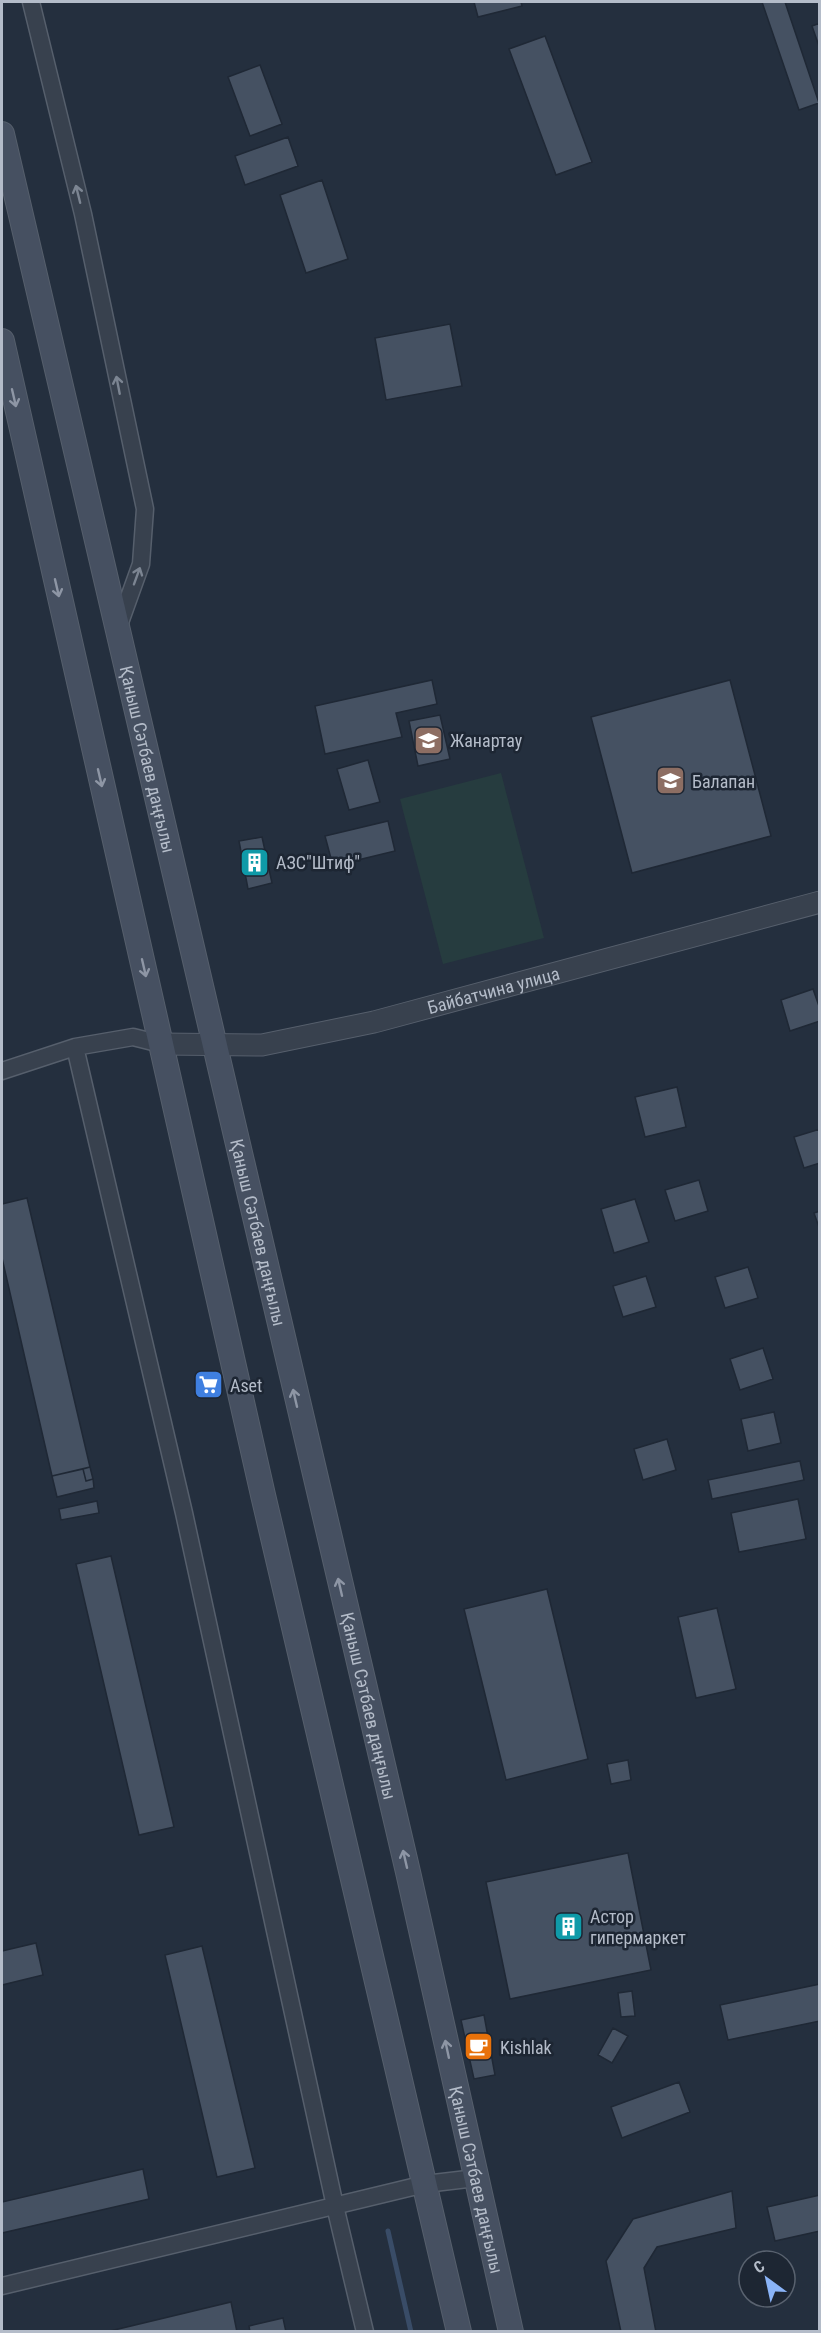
<svg xmlns="http://www.w3.org/2000/svg" width="821" height="2333" font-family="'Roboto Condensed',sans-serif">
  <style>
    .green { fill: #263c3f }
    .lines { fill: none; stroke-linecap: round; stroke-linejoin: round }
    .stream { stroke: #394c67; stroke-width: 5 }
    .building { fill: #455162; stroke: #1f2835; stroke-width: 1.5 }
    .minor-casing { stroke: #565f6c; stroke-width: 19 }
    .tertiary-casing { stroke: #565f6c; stroke-width: 23 }
    .secondary-casing { stroke: #565f6c; stroke-width: 26 }
    .minor { stroke: #38414e; stroke-width: 16 }
    .tertiary { stroke: #38414e; stroke-width: 21 }
    .secondary { stroke: #465061; stroke-width: 24 }
    .oneway { stroke: #7c8592 }
    .oneway2 { stroke: #8e96a5 }
    .labels { text-anchor: middle; dominant-baseline: central; stroke-width: 5; stroke-linejoin: round; paint-order: stroke }
    .poi-label { font-size: 18px; fill: #b4bcc9; stroke: #1d2633; text-anchor: start }
    .street-label { font-size: 18px; fill: #b4bcc9; stroke: #1d2633 }
  </style>
  <rect width="100%" height="100%" fill="#242f3e"/>
  <path class="green" d="M501,773L544,938L443,964L400,799Z"/>
  <g class="lines">
    <path class="stream" d="M388,2231L411,2332"/>
  </g>
  <path class="building" d="M474,2H521L522,6L478,17Z
    M762,2H785L819,103L799,110Z
    M820,23V49L812,26Z
    M545,36L592,162L556,175L509,49Z
    M260,65L282,124L250,136L228,77Z
    M288,137L298,166L245,185L235,156Z
    M322,180L348,259L306,273L280,195Z
    M450,324L462,386L386,400L375,338Z
    M432,680L437,704L396,713L402,737L325,754L315,706Z
    M730,680L771,836L632,873L591,717Z
    M440,715L450,759L418,766L409,721Z
    M368,760L380,802L349,810L337,769Z
    M388,821L395,851L333,866L325,836Z
    M262,837L272,883L248,889L239,841Z
    M813,989L820,1009V1021L790,1031L781,1000Z
    M677,1087L686,1127L645,1137L635,1097Z
    M820,1129V1163L804,1168L794,1137Z
    M699,1180L708,1211L675,1221L665,1190Z
    M27,1198L90,1467L52,1476L2,1258V1204Z
    M635,1199L649,1242L614,1253L601,1209Z
    M820,1211V1230L814,1213Z
    M748,1267L758,1298L725,1308L715,1277Z
    M646,1276L656,1307L623,1317L613,1286Z
    M763,1348L773,1379L740,1390L730,1359Z
    M214,1373L218,1394L205,1397L200,1376Z
    M774,1412L781,1443L748,1451L741,1419Z
    M667,1439L676,1470L643,1480L634,1449Z
    M800,1461L804,1480L712,1499L708,1480Z
    M90,1467L93,1479L86,1481L83,1469Z
    M83,1469L86,1481L93,1479L94,1488L57,1497L52,1476Z
    M798,1499L806,1539L739,1552L731,1513Z
    M97,1501L99,1513L61,1520L59,1509Z
    M111,1556L174,1827L139,1835L76,1564Z
    M547,1589L588,1759L506,1780L464,1609Z
    M717,1608L736,1689L696,1698L678,1617Z
    M628,1760L631,1780L611,1784L607,1764Z
    M628,1853L651,1970L510,1999L486,1882Z
    M36,1943L43,1975L2,1985V1951Z
    M202,1946L255,2168L217,2177L165,1955Z
    M820,1984V2021L728,2040L720,2005Z
    M632,1991L635,2016L621,2017L618,1993Z
    M484,2015L495,2075L474,2079L461,2020Z
    M613,2028L628,2036L612,2063L598,2055Z
    M679,2082L690,2112L622,2138L611,2107Z
    M143,2169L149,2199L2,2233V2202Z
    M732,2191L736,2228L657,2247L644,2268L656,2332H621L606,2261L633,2219Z
    M820,2195V2231L775,2241L767,2207Z
    M231,2302L237,2332H106Z
    M283,2318L286,2332H250L249,2326Z"/>
  <g class="lines">
    <defs>
      <path id="minor" d="M31,2L83,214L145,509L141,564L118,628
        M75,1047L184,1513L335,2206L365,2332
        M2,1071L75,1047L133,1037L161,1044
        M2,2286L425,2184L476,2178"/>
      <g id="tertiary">
        <path id="s1" d="M161,1044L262,1045L374,1022L820,902"/>
      </g>
      <g id="secondary">
        <path id="s2" d="M2,134L408,1872L511,2332"/>
        <path d="M2,341L263,1495L459,2332"/>
      </g>
    </defs>
    <use href="#minor" class="minor-casing"/>
    <use href="#tertiary" class="tertiary-casing"/>
    <use href="#secondary" class="secondary-casing"/>
    <use href="#minor" class="minor"/>
    <use href="#tertiary" class="tertiary"/>
    <use href="#secondary" class="secondary"/>
  </g>
  <defs><path id="oneway-shaft" d="M-6 0H5M1.5-3L5.5 0L1.5 3" fill="none" stroke-width="1.6" stroke-linecap="round" stroke-linejoin="round" transform="scale(1.5)"/></defs>
  <g class="oneway">
    <use href="#oneway-shaft" transform="translate(78 194) rotate(-104)"/>
    <use href="#oneway-shaft" transform="translate(118 385) rotate(-101)"/>
    <use href="#oneway-shaft" transform="translate(137 576) rotate(-70)"/>
  </g>
  <g class="oneway2">
    <use href="#oneway-shaft" transform="translate(14 398) rotate(77)"/>
    <use href="#oneway-shaft" transform="translate(57 588) rotate(77)"/>
    <use href="#oneway-shaft" transform="translate(100 778) rotate(77)"/>
    <use href="#oneway-shaft" transform="translate(144 968) rotate(77)"/>
    <use href="#oneway-shaft" transform="translate(295 1398) rotate(-103)"/>
    <use href="#oneway-shaft" transform="translate(340 1587) rotate(-103)"/>
    <use href="#oneway-shaft" transform="translate(405 1859) rotate(-103)"/>
    <use href="#oneway-shaft" transform="translate(447 2049) rotate(-102)"/>
  </g>
  <defs>
    <symbol id="school-square" viewBox="-11 -11 22 22"><rect x="-9" y="-9" width="18" height="18" rx="4" fill="#8d6e63" stroke="#1d2633"/><path d="M0-5L7-2L0 1L-7-2ZM-4 1L0 2.5L4 1V4Q0 6-4 4Z" fill="#fff"/></symbol>
    <symbol id="building-square" viewBox="-11 -11 22 22"><rect x="-9" y="-9" width="18" height="18" rx="4" fill="#0f9aa8" stroke="#1d2633"/><path d="M-4-6H4V6H1V3H-1V6H-4ZM-2.5-4.3h1.7v1.8h-1.7ZM.8-4.3h1.7v1.8H.8ZM-2.5-1h1.7V.8h-1.7ZM.8-1h1.7V.8H.8Z" fill="#fff"/></symbol>
    <symbol id="supermarket-square" viewBox="-11 -11 22 22"><rect x="-9" y="-9" width="18" height="18" rx="4" fill="#3f7fe0" stroke="#1d2633"/><path d="M-6-5.5h2.5l.6 2H6L4.5 2H-2.5L-4.4-4H-6ZM-1.5 3.2a1.3 1.3 0 1 0 .1 0ZM3 3.2a1.3 1.3 0 1 0 .1 0Z" fill="#fff"/></symbol>
    <symbol id="cafe-square" viewBox="-11 -11 22 22"><rect x="-9" y="-9" width="18" height="18" rx="4" fill="#e8710a" stroke="#1d2633"/><path d="M-5.5-4.5H6V0H3Q3 3.5 0 3.5H-2.5Q-5.5 3.5-5.5 0ZM3-3.2v2h1.7v-2ZM-6 4.5H4V6H-6Z" fill="#fff"/></symbol>
  </defs>
  <g fill-rule="evenodd">
    <use href="#school-square" x="412" y="724" width="33" height="33"/>
    <use href="#school-square" x="654" y="764" width="33" height="33"/>
    <use href="#building-square" x="238" y="846" width="33" height="33"/>
    <use href="#supermarket-square" x="192" y="1368" width="33" height="33"/>
    <use href="#building-square" x="552" y="1910" width="33" height="33"/>
    <use href="#cafe-square" x="462" y="2030" width="33" height="33"/>
  </g>
  <g class="labels">
    <g class="poi-label">
      <text x="450" y="740">Жанартау</text>
      <text x="692" y="781">Балапан</text>
      <text x="276" y="862">АЗС"Штиф"</text>
      <text x="230" y="1385">Aset</text>
      <text x="590" y="1916">Астор<tspan x="590" dy="21">гипермаркет</tspan></text>
      <text x="500" y="2047">Kishlak</text>
    </g>
    <g class="street-label">
      <text stroke="none"><textPath href="#s2" startOffset="642">Қаныш Сәтбаев даңғылы</textPath></text>
      <text stroke="none"><textPath href="#s1" startOffset="339">Байбатчина улица</textPath></text>
      <text stroke="none"><textPath href="#s2" startOffset="1128">Қаныш Сәтбаев даңғылы</textPath></text>
      <text stroke="none"><textPath href="#s2" startOffset="1614">Қаныш Сәтбаев даңғылы</textPath></text>
      <text stroke="none"><textPath href="#s2" startOffset="2100">Қаныш Сәтбаев даңғылы</textPath></text>
    </g>
  </g>
  <rect width="821" height="2333" fill="none" stroke="#b4bcc9" stroke-width="6"/>
  <g transform="translate(767 2279) rotate(327)"><circle r="28" fill="#1d2633" stroke="#59626f" stroke-width="1.5"/>
  <path d="M0-4.5L10 22L0 15L-10 22Z" fill="#8ab4f8"/>
  <text y="-9" font-size="16" font-weight="bold" text-anchor="middle" fill="#b4bcc9">С</text>
  </g>
</svg>
